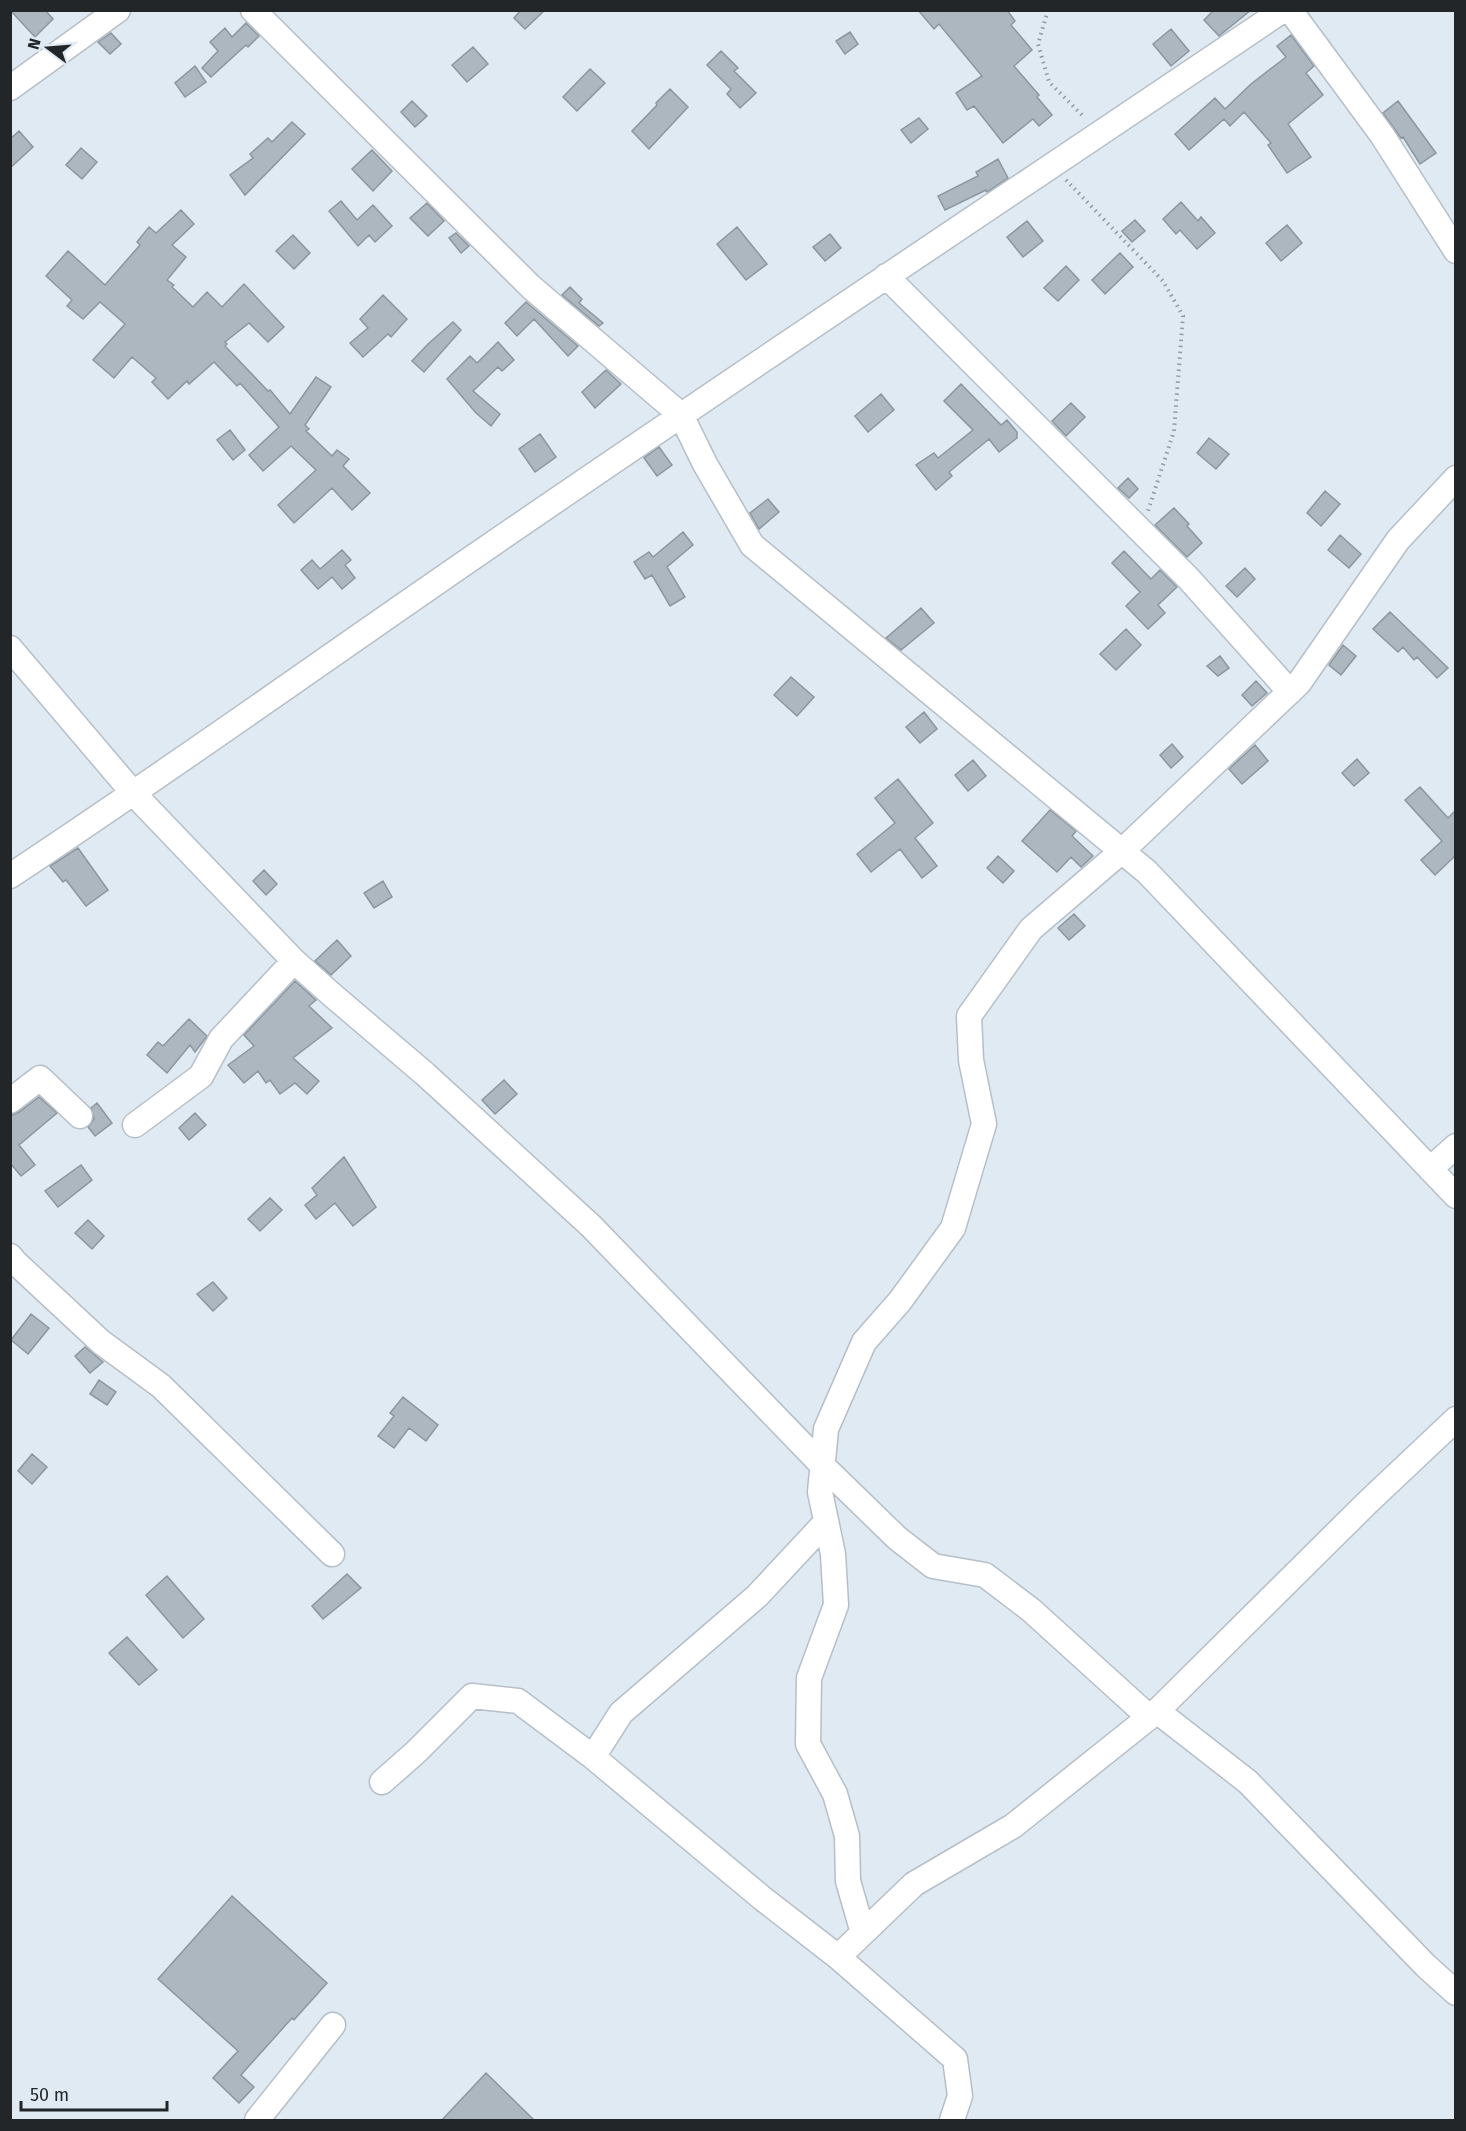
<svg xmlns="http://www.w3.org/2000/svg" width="1466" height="2131" font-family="'Fira Sans',sans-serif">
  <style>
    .building { fill: #adb7c0; stroke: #8c969e; stroke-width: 1.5 }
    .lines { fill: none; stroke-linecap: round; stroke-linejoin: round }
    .minor-casing { stroke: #b6bfc8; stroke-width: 27 }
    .path { stroke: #939ba2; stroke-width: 4; stroke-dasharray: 1.5 4.5; stroke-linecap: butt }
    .minor { stroke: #fff; stroke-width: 24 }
  </style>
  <rect width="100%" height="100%" fill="#dfeaf3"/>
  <path class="building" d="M10,10H45L53,19L35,37Z
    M521,10H545L525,29L514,18Z
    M918,10H1007L1015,21L1011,25L1032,50L1014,66L1039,95L1037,97L1052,115L1039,126L1033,119L1003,143L974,106L967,110L956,93L982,76L939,24L934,29Z
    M1214,10H1251L1219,36L1204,20Z
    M246,23L259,36L248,47L246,45L211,77L202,68L218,51L210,42L225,28L232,37Z
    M1171,29L1189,51L1171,66L1153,44Z
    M850,32L858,44L845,54L836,41Z
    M111,33L121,44L110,54L98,42Z
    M1291,35L1314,66L1306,73L1323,95L1288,124L1311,157L1287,173L1268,145L1271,143L1244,112L1230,126L1224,119L1189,150L1175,134L1215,98L1225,109L1251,84L1286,57L1277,46Z
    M473,47L488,64L467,82L452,65Z
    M721,51L738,68L734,71L756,93L740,108L727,94L731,89L707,65Z
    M195,66L206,82L185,97L175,83Z
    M590,69L605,83L577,111L563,97Z
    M670,89L688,107L649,149L632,131L657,105L656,103Z
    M412,101L427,116L415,127L401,112Z
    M1398,101L1436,153L1420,164L1403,137L1401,138L1383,113Z
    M919,118L928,129L911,143L901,130Z
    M292,122L305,134L245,195L230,175L253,158L250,154L268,138L272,142Z
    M19,131L33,147L10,168V139Z
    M81,148L97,162L82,179L66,165Z
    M372,150L392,171L373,191L352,169Z
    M998,159L1008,178L987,192L986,190L945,210L938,196L978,176L976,172Z
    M341,201L357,220L373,205L392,226L375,242L369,235L358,246L329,211Z
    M1181,202L1198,221L1201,217L1215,233L1197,249L1180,230L1176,234L1163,219Z
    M427,203L444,221L428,236L410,218Z
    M181,210L194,224L172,245L186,257L167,280L174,285L172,287L193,307L207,292L222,307L244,284L284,327L268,342L249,323L225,342L227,344L225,346L268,391L270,390L290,414L316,377L331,387L305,425L309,429L306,431L332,456L337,450L349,459L343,466L370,493L352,510L332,488L294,523L278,505L316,470L291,446L263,471L249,455L279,427L240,383L237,386L214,362L189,384L187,381L168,399L152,382L156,378L132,357L114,378L93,360L125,324L100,302L83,319L67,306L72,300L46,276L68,251L105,285L140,245L137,242L149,227L156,233Z
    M1135,220L1145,231L1132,242L1122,231Z
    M1027,221L1043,241L1023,257L1007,237Z
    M1287,225L1302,243L1281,261L1266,243Z
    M737,227L767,264L746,280L717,244Z
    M456,233L469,246L461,253L449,238Z
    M830,234L841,248L825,261L813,247Z
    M293,235L310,253L294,269L276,251Z
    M1120,253L1133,267L1105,294L1092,280Z
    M1066,266L1079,280L1058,301L1044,288Z
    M570,287L582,299L579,303L603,323L599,326L562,295Z
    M383,295L407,319L391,337L388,334L363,357L350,343L368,328L360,319Z
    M526,302L578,346L568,356L534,319L517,336L505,323Z
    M453,322L461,330L424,372L412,361L428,344Z
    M498,342L514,360L502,371L498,367L473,391L500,414L491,426L476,413L447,379L470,356L477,363Z
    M606,370L621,384L595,408L582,392Z
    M961,384L1001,425L1007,420L1017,432V438L999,452L989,439L949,472L952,476L936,490L916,465L934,453L938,458L973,430L944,401Z
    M881,394L894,410L868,432L855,416Z
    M1071,403L1085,417L1066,436L1052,421Z
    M230,430L245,450L233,460L217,440Z
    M540,434L556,457L535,472L519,449Z
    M1209,438L1229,454L1216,469L1197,453Z
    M659,447L672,465L657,476L644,458Z
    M1128,478L1138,489L1129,498L1118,488Z
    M1325,491L1340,504L1321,526L1307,513Z
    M768,499L779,512L759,529L750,513Z
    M1174,508L1189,524L1187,526L1202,543L1187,557L1155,525Z
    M683,532L693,545L667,567L685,597L670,606L652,575L645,579L634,562L649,552L653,557Z
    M1340,535L1361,554L1349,568L1328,550Z
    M342,550L351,560L345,565L355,578L342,589L332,577L318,589L301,570L312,560L320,569Z
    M1124,551L1151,579L1160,570L1177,587L1158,605L1165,613L1148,629L1126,606L1140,592L1112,563Z
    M1245,568L1255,579L1237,597L1226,586Z
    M921,608L934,623L901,650L886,638Z
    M1390,612L1448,668L1437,678L1417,657L1414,660L1403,647L1398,652L1373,629Z
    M1126,629L1141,645L1116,670L1100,654Z
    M1343,645L1356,656L1341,675L1329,665Z
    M1220,656L1229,668L1218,676L1207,666Z
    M791,677L814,697L797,716L774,695Z
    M1256,681L1267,693L1252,706L1242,695Z
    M924,712L937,729L920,743L906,727Z
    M1172,744L1183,757L1171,768L1160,755Z
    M1255,745L1268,761L1242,784L1229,769Z
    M1357,759L1369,773L1354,786L1342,773Z
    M973,760L986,776L968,791L955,775Z
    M898,779L933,823L915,838L937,866L922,878L900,849L871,872L857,854L895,823L875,798Z
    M1420,787L1448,818L1455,811V856L1435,875L1421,860L1442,841L1405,800Z
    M1050,810L1076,831L1072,836L1093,856L1081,867L1071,857L1057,872L1022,841Z
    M78,848L108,890L86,906L66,880L63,882L50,866Z
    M998,856L1014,871L1003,883L987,868Z
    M264,870L277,884L266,895L253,881Z
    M383,881L392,897L374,908L364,893Z
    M1074,914L1085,926L1069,940L1058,928Z
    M337,940L351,956L331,975L315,961Z
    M295,981L316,1000L309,1006L332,1028L293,1058L319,1081L307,1094L295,1083L280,1094L270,1080L266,1083L258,1071L244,1083L228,1065L254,1046L244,1035Z
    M189,1019L207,1036L195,1052L190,1045L167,1073L147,1055L158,1042L163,1046Z
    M504,1080L517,1094L495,1114L482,1100Z
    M39,1097L57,1113L19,1145L35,1165L21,1176L10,1163V1116L19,1112Z
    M97,1103L112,1123L95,1136L88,1127L94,1119L91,1108Z
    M195,1113L206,1125L189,1140L179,1128Z
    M344,1157L376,1207L353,1226L335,1203L316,1219L305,1205L317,1195L312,1188Z
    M81,1165L92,1180L58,1207L45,1191Z
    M270,1198L282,1210L260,1231L248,1219Z
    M88,1220L104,1236L92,1249L75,1233Z
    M213,1282L227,1298L213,1311L197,1294Z
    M31,1314L49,1328L28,1354L11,1340Z
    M85,1347L103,1362L90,1373L75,1356Z
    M99,1380L116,1392L107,1405L90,1394Z
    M403,1397L438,1425L426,1441L409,1428L394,1448L378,1436L394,1416L390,1413Z
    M32,1454L47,1467L32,1484L18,1471Z
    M347,1574L361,1588L323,1619L312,1606Z
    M167,1576L204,1619L183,1638L146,1595Z
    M127,1637L157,1670L139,1685L109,1653Z
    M232,1896L327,1983L294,2020L292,2018L241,2075L254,2087L239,2103L213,2078L238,2051L158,1979Z
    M486,2073L535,2121H441Z"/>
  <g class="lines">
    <defs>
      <path id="minor" d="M253,10L531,287L681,415L705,464L752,545L1147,872L1456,1196
        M1290,10L1382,135L1456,251
        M10,88L118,10
        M886,276L1189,579L1290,692
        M10,648L134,794L294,961L331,994L425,1074L591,1226L822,1465L897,1538L933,1566L985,1575L1031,1610L1149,1717
        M10,876C172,769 329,656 488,547C751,366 1018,189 1283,10
        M10,1101L40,1078L80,1116
        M135,1125L201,1076L221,1039L294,961
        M1430,1169L1456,1146
        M10,1256L15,1262L101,1342L161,1386L332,1554
        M1157,1711L1248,1782L1426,1966L1456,1993
        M593,1757L621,1713L757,1596L826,1522
        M382,1782L416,1752L472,1696L518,1701L593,1757L762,1898L838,1957
        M863,1933L848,1881L847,1836L835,1794L808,1744L809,1678L836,1605L833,1554L820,1492L826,1429L864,1342L900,1301L953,1228L984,1124L971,1060L969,1016L1031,929L1122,851L1299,683L1398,540L1456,478
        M257,2120L333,2025
        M952,2120L960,2096L955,2059L838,1957L914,1884L1013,1826L1157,1711L1368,1502L1456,1419"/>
    </defs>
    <use href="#minor" class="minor-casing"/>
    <path class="path" d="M1048,10L1038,44L1049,82L1085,118
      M1066,180L1163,281L1183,316L1174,431L1148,511"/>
    <use href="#minor" class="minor"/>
  </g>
  <rect width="1466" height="2131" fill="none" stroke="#222629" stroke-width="24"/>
  <g transform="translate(48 48) rotate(286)" stroke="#dfeaf3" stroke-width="4.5" paint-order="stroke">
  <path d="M0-4.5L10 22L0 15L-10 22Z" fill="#222629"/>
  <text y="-9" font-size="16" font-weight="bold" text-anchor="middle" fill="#222629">N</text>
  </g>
  <path d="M21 2101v9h146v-9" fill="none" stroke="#222629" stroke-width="3"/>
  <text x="30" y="2101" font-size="18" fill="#222629" stroke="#dfeaf3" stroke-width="4.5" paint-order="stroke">50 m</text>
</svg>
